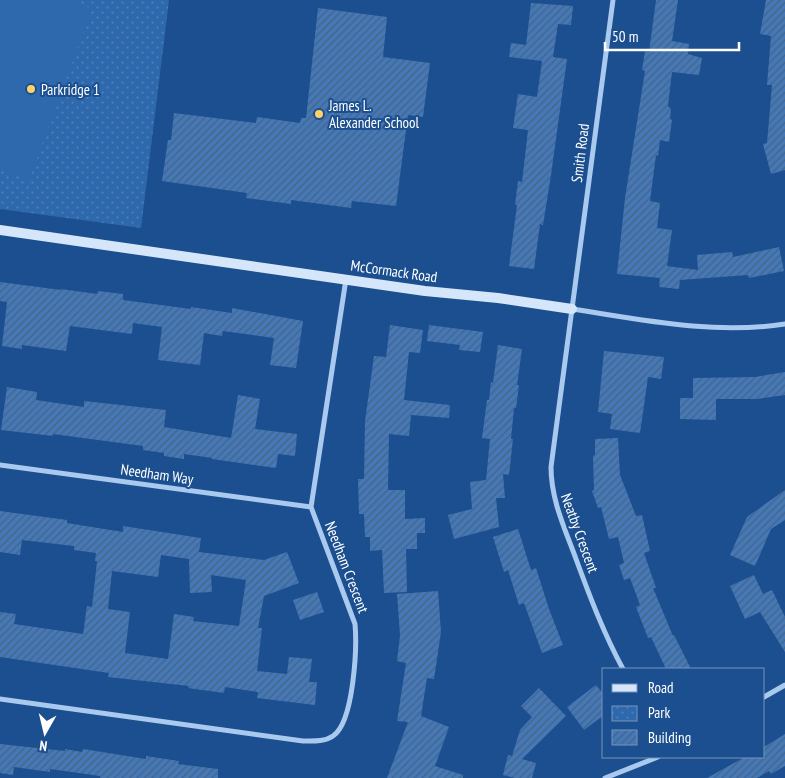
<svg xmlns="http://www.w3.org/2000/svg" width="785" height="778" font-family="'PT Sans Narrow',sans-serif">
  <style>
    .park { fill: url(#park-dots) }
    .garden { fill: #2e69ad }
    .building { fill: url(#building-hatch); fill-rule: evenodd }
    .lines { fill: none; stroke-linecap: round; stroke-linejoin: round }
    .street { stroke: #a9c9ee; stroke-width: 5 }
    .secondary { stroke: #d6e6fa; stroke-width: 10 }
    .poi-dot { fill: #ffd166; stroke: #1b4f8f; stroke-width: 2 }
    .labels { text-anchor: middle; dominant-baseline: central; stroke-width: 4; stroke-linejoin: round; paint-order: stroke }
    .poi-label { font-size: 15px; fill: #fff; stroke: #1b4f8f; text-anchor: start }
    .street-label { font-size: 15px; fill: #fff; stroke: #1b4f8f }
  </style>
  <defs>
    <pattern id="park-dots" width="8" height="8" patternUnits="userSpaceOnUse" patternTransform="scale(1.25)"><rect width="8" height="8" fill="#2e69ad"/><path d="M2 2h.1M6 6h.1" fill="none" stroke="#4d80b9" stroke-width="1.8" stroke-linecap="round"/></pattern>
    <pattern id="building-hatch" width="6" height="6" patternUnits="userSpaceOnUse" patternTransform="scale(1.25)"><rect width="6" height="6" fill="#4478b7"/><path d="M-1 1l2-2M0 6l6-6M5 7l2-2" fill="none" stroke="#486282"/></pattern>
  </defs>
  <rect width="100%" height="100%" fill="#1b4f8f"/>
  <path class="park" d="M0,0H169L141,228L0,209Z"/>
  <path class="garden" d="M0,0H68L92,9L29,180L0,170Z"/>
  <path class="building" d="M656,0H678L672,41L689,44L688,54L702,58L699,75L672,72L668,106L671,109L670,119L672,120L669,142L660,140L658,156L656,155L650,201L660,203L657,228L672,230L667,266L698,270L697,255L732,252L733,257L779,247L784,271L749,278L748,275L680,280L679,289L659,287L660,278L617,274L625,198L645,71L642,70L645,51L649,52Z
    M766,0H785V170L771,174L763,144L767,143L772,85H767L771,36L760,34Z
    M531,3L573,6L571,25L558,24L553,57L567,59L551,175L543,225L540,224L534,269L509,266L517,205H515L518,181L522,182L528,130L513,128L518,94L537,97L542,61L509,57L511,43L526,45Z
    M318,8L387,17L383,57L430,63L423,117L408,115L396,206L352,201L351,208L291,200V204L246,198L247,193L162,181L168,140H171L174,113L256,123L257,117L300,123L301,118H306Z
    M0,282L61,290V289L97,294L98,291L123,294V300L191,309V307L232,313V308L303,321L296,368L270,365L274,338L223,331L222,336L204,333L200,365L158,360L162,327L133,323L132,334L70,326L66,351L22,345V349L2,346L7,302L0,301Z
    M390,325L423,330L420,353L409,352L404,400L450,405L449,418L411,415L409,436L389,434L388,490H405V519L425,518V533H417V549H406L407,592L384,593L382,550L370,551V537H365L364,514H359L358,479H364L365,421L374,356L386,357Z
    M429,325L483,332L480,352L459,350L460,345L427,341Z
    M498,345L522,349L517,385H519L516,408H514L511,439H513L509,475L503,474L505,498H496L499,527L454,539L448,515L472,509L470,482L486,480L490,439L482,438L487,400H489L491,382L493,383Z
    M604,351L664,357L661,379L648,377L640,433L610,429L612,414L598,412Z
    M785,372V395L757,399H716V420L680,419V398H693V378L755,377Z
    M7,387L37,392L36,400L84,407V401L166,410L164,427L231,438L238,395L260,399L255,429L297,434L295,456L278,454L276,468L212,459V458L184,454V459L164,456V453L143,450V446L53,434V436L1,430Z
    M618,438L620,475L636,516L642,515L650,551L644,553L656,588H653L673,636L674,635L691,669H666L651,637L648,638L636,607L640,605L630,578L624,580L619,565L624,563L618,537L609,539L601,507L598,508L592,491L594,490L593,456L595,455V439Z
    M785,490V520L771,529L755,566L730,555L747,517Z
    M0,511L67,520V523L123,532V526L201,538L199,552L264,560L287,552L299,583L264,596L258,628H262L257,671L287,674L289,657L312,659L309,682H317L315,705L257,698L258,692L225,687L224,693L188,688L189,686L108,677L109,673L0,657V612L16,614L14,624L83,634L87,606L92,607L97,561H95L96,553L74,550V546L22,540L20,555L0,552ZM161,555L189,559L190,593L212,592L211,575L246,580L239,626L193,621L194,617L174,614L168,659L125,653L130,612L108,609L112,571L158,577Z
    M518,529L531,570L536,568L549,609L563,645L542,653L524,603L519,605L508,570L504,572L493,537Z
    M754,575L763,594L772,590L785,617V652L760,612L745,619L730,586Z
    M438,591L441,632L434,679L427,678L421,716L449,727L435,766L463,775V778H387L408,722L397,721L406,663L397,661L400,635L397,594Z
    M317,592L324,612L300,620L293,600Z
    M596,685L604,695V715L584,730L567,707Z
    M539,688L566,716L522,759L536,763L532,778H515L503,775L508,755L512,756L520,730L532,717L521,706Z
    M785,734V766L771,774L769,771L757,778H707L745,757H764V747Z
    M0,744L65,751V749L82,752L83,749L146,759V756L179,761L178,764L218,769V778H100V776L50,769V772L14,767L13,775L0,773Z"/>
  <g class="lines">
    <path class="street" d="M613,0L551,467C551,500 565,529 576,559C590,597 604,634 623,669
      M572,309C643,320 714,335 785,324
      M0,465L311,507
      M764,697L785,685
      M0,699L303,741C313,741 324,742 333,736C354,722 357,647 355,624L311,507L346,279
      M605,778L658,757"/>
    <path class="secondary" d="M0,230L425,291L498,298L572,309"/>
  </g>
  <g class="poi-dot">
    <circle cx="31" cy="89" r="5"/>
    <circle cx="319" cy="114" r="5"/>
  </g>
  <g class="labels">
    <g class="poi-label">
      <text x="41" y="89">Parkridge 1</text>
      <text x="329" y="105">James L.<tspan x="329" dy="17">Alexander School</tspan></text>
    </g>
    <g class="street-label">
      <text transform="translate(580 153) rotate(-83)">Smith Road</text>
      <text transform="translate(394 271) rotate(8)">McCormack Road</text>
      <text transform="translate(157 474) rotate(8)">Needham Way</text>
      <text transform="translate(580 533) rotate(70)">Neatby Crescent</text>
      <text transform="translate(347 567) rotate(69)">Needham Crescent</text>
    </g>
  </g>
  <rect x="602" y="668" width="162" height="90" fill="#1b4f8f" stroke="#7695bc"/>
  <rect x="612" y="684" width="25" height="8" fill="#d6e6fa" stroke="#7695bc"/>
  <text x="648" y="693" font-size="15" fill="#ffffff">Road</text>
  <rect x="612" y="706" width="25" height="15" fill="url(#park-dots)" stroke="#7695bc"/>
  <text x="648" y="718" font-size="15" fill="#ffffff">Park</text>
  <rect x="612" y="730" width="25" height="15" fill="url(#building-hatch)" stroke="#7695bc"/>
  <text x="648" y="743" font-size="15" fill="#ffffff">Building</text>
  <g transform="translate(45 733) rotate(188)" stroke="#1b4f8f" stroke-width="4" paint-order="stroke">
  <path d="M0-4L9 19L0 12L-9 19Z" fill="#ffffff"/>
  <text y="-8" font-size="14" font-weight="bold" text-anchor="middle" fill="#ffffff">N</text>
  </g>
  <path d="M605 42v8h134v-8" fill="none" stroke="#ffffff" stroke-width="2.5"/>
  <text x="612" y="42" font-size="15" fill="#ffffff" stroke="#1b4f8f" stroke-width="4" paint-order="stroke">50 m</text>
</svg>
